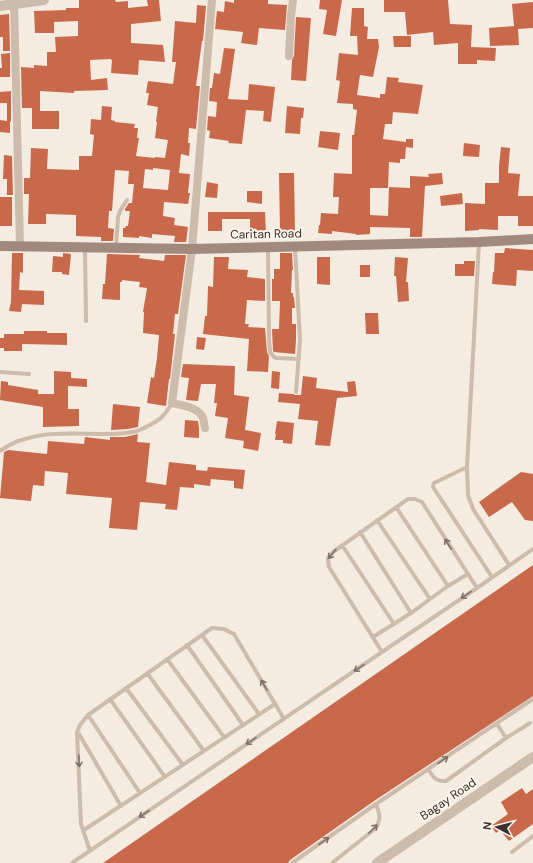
<svg xmlns="http://www.w3.org/2000/svg" width="533" height="863" font-family="'DM Sans',sans-serif">
  <style>
    .building { fill: #c8694b; fill-rule: evenodd }
    .lines { fill: none; stroke-linecap: round; stroke-linejoin: round }
    .service { stroke: #cdbbac; stroke-width: 4 }
    .minor { stroke: #cdbbac; stroke-width: 8 }
    .tertiary { stroke: #cdbbac; stroke-width: 10 }
    .secondary { stroke: #a18a7d; stroke-width: 10 }
    .oneway { stroke: #7d6f65 }
    .labels { text-anchor: middle; dominant-baseline: central; stroke-width: 4; stroke-linejoin: round; paint-order: stroke }
    .street-label { font-size: 12px; fill: #3b302b; stroke: #fbf5ee }
  </style>
  <rect width="100%" height="100%" fill="#f4ebe1"/>
  <path class="building" d="M79,0H115L116,2L128,1V8L148,6L147,0H159L161,21L131,24V43L163,45L165,62L139,60L138,75L111,73L112,60H111V59L90,60L91,80L107,78L108,90L74,91V93L40,91V111H59V129H32V108H22L21,67L34,68V65L47,66V52H56L55,37L78,36V21L54,22V33H35L34,11L66,10V8H79Z
    M234,0H268V4L287,5L285,30L259,28L257,45L241,43L243,32L215,29L217,11L224,12L225,1L234,3Z
    M320,0H342L336,36L323,34L327,10L319,9Z
    M384,0H448L450,24L472,25L471,47L496,48L495,61L477,60V64H458V43L434,45L433,32L407,35L405,12H384Z
    M533,2V28L518,29L519,45L490,46L489,28L514,26L512,4Z
    M197,5L206,6L203,41H202L196,86H200L196,129L189,128L188,143H190L189,156L181,154L179,173L190,174L188,193H190L188,204L164,202L163,216L175,218L174,225L188,227L186,242H174L175,236L152,234V238L139,236V238L123,237V228H125L126,226H128L130,211H125V209L129,203H132L134,184H128L129,171L115,170L112,211H109L108,228L114,229L113,241H101V237L76,236V215L46,214V224H28L29,194H24V178H30L31,148L48,149L47,169L79,170V156H92L94,135L90,134L91,119L101,120L102,106L112,107L111,120L115,121V122L135,124L134,128H138L137,138H139L136,156L155,158V157L165,158L168,140L155,138L157,122H156L158,107L147,105L149,93H146L148,81L173,84L176,62H172L175,21L196,23ZM153,168L170,170L168,190L143,188L145,169L153,170Z
    M352,8H364V26L368,27L367,39H378L379,47L373,77L360,75L357,95L380,98V94H385L387,77L399,78L398,82L423,85L418,114L393,112L392,124H385L383,139L406,142V139H413V148L406,147L405,159H400V163L389,162L388,188H370V215L388,216L389,187L410,188V176L429,177L428,174L442,173L443,184L425,186L422,237H410V228L370,227V234L356,235V234L332,231V234L318,233L319,225H320L321,213L338,214L339,197H333L334,173L352,174V135H354L357,110L353,109V104L337,103L340,81L336,80L339,53L358,55L357,36H350Z
    M9,14L10,51H3V37H0V15Z
    M296,17L311,18L306,81L291,80L292,60L294,56Z
    M393,36H411V47H394Z
    M224,48L235,49L228,99L248,100L249,84L275,87L271,122L263,121L264,111L246,110L242,144L228,143L229,141L209,138L210,131L207,130L208,116L216,117L217,102L209,101L210,88H212L214,73L220,74Z
    M10,53V77H0V68H2L1,54Z
    M11,91V122L10,121V133L0,132V120L7,121V103H0V92Z
    M287,106L304,108L303,118H301L300,134L285,133Z
    M320,131L340,133L338,150L318,147Z
    M464,143L480,145L479,157L463,156Z
    M501,147L510,148L508,173L520,174L518,196H533V226H518V216H498V230L479,229V230L465,231V203L485,204V183H499V166Z
    M4,155L12,156L13,195H7V179H3Z
    M279,173H294L295,233H280Z
    M207,182L218,184L217,198L205,197Z
    M247,191H262V204L247,202Z
    M462,193L463,204L441,206L440,196Z
    M0,197H12V226H0Z
    M208,212H265L266,234H250V219H222V231H208Z
    M505,248L533,250V271L517,270L516,286L492,284L493,272H494L495,253H504Z
    M12,253H23V273L20,272L19,290L44,291V305L22,304L21,312L9,311L11,302Z
    M63,253L71,254L69,275L62,274V272H52L53,256L63,257Z
    M280,253H292L293,270H292L291,293H293V297H294L295,308H292V324H296V340L295,354L274,352L273,351L272,329H279L280,301H272V279H274V269H280Z
    M107,254L140,255L139,258L164,261L165,255H186L178,314H175L173,334H175L170,379H169L166,406L147,403L151,377L154,378L157,358L159,335L143,333L144,312H143L147,288L139,287L140,282L122,280V282H120V300L102,299L103,284H105Z
    M214,257H229L228,269L248,270L247,277L265,279V301L247,300L245,324H249L248,327L265,328L267,352L269,356L268,372L247,371L249,339L203,334L205,316H207L208,286L213,287Z
    M317,257H330V285L317,284Z
    M395,257L408,258L406,282H408L409,301L398,302L396,276H394Z
    M464,261H475L474,276H455V264H464Z
    M360,265H370V277H360Z
    M365,313H378L379,334H366Z
    M24,331H47V333H67V345L22,344V351H4V348H0V338H4V334H24Z
    M197,337L206,338L204,350L196,349Z
    M183,364L235,366L234,395L249,397L245,430L261,433L258,451L243,448L244,441L225,438L228,418L215,416L217,403H214L216,384H201L198,401L186,400L189,378L181,377Z
    M54,371L71,372V378L87,379V387L68,386V409H79V426L43,427V407L0,400L1,381L8,382V385L38,390V394H54Z
    M272,371L280,372L279,389L271,388Z
    M303,376L317,378L316,388L348,392L347,382L355,381L357,396L337,398L330,446L315,445L318,421L298,419L300,404L278,402L279,393L293,394L295,395H301Z
    M113,404L140,407L138,427L128,429L111,430Z
    M185,420L198,421L199,428V438L184,437Z
    M277,421L294,423L292,444L283,443V440H275L276,434H275Z
    M138,434L137,442L150,443L146,482L166,485L169,462L196,465V470L207,471L208,467L245,470L243,489L234,488V481L211,479L210,486L194,484V488L180,487L177,510L165,509L166,504L140,502L137,530L109,528L112,498L66,494L68,473L45,471L44,486L33,485L31,501L0,498L4,452L8,450L47,454L48,441L84,444L85,437L110,440V437H125Z
    M521,472L533,474V521L525,520L512,502L489,517L479,502Z
    M533,565V696L374,801L290,860L288,863H103Z
    M522,788L526,794L533,789V824L509,841L500,830L496,833L491,826L508,814L501,802Z"/>
  <g class="lines">
    <path class="service" d="M479,243L467,467L468,495L473,509L509,565
      M85,247L86,321
      M116,247L118,217L120,211L127,200
      M295,247L300,340L296,392
      M268,248L269,338L270,352L274,357L277,358L299,359
      M0,372L29,374
      M0,451C29,429 69,434 104,434C114,434 127,434 137,431C145,428 154,423 161,418C165,414 169,408 172,403
      M467,467L434,483L433,487L492,577
      M396,507L448,586
      M377,520L430,599
      M360,532L411,613
      M342,545L394,624
      M202,635L259,714
      M373,637L411,613L448,586L468,574
      M187,645L243,725
      M382,652L329,567L328,559L333,552L408,499H415L422,502L477,588
      M167,659L224,737
      M147,673L204,751
      M126,688L183,765
      M110,699L165,777
      M88,715L140,793
      M497,724L506,738
      M79,734L121,806
      M428,769C434,778 435,781 446,781L506,738L530,723
      M84,830L275,704
      M90,851L81,824L77,732L80,725L88,715L212,628L224,629L234,634L284,719
      M512,852L533,836
      M72,863L382,652L477,588L533,549
      M292,863L376,804L533,699
      M332,863L376,828C381,818 380,815 376,804"/>
    <path class="minor" d="M14,4L20,246
      M289,56L291,16L293,0
      M205,428C204,424 204,419 202,416C197,407 181,405 172,403L192,249L212,0"/>
    <path class="tertiary" d="M0,6L44,0
      M377,863L533,757"/>
    <path class="secondary" d="M0,246L192,249L479,242L533,239"/>
  </g>
  <defs><path id="oneway-shaft" d="M-6 0H5M1.5-3L5.5 0L1.5 3" fill="none" stroke-width="1.6" stroke-linecap="round" stroke-linejoin="round"/></defs>
  <g class="oneway">
    <use href="#oneway-shaft" transform="translate(448 544) rotate(-122)"/>
    <use href="#oneway-shaft" transform="translate(332 554) rotate(130)"/>
    <use href="#oneway-shaft" transform="translate(466 595) rotate(146)"/>
    <use href="#oneway-shaft" transform="translate(359 668) rotate(146)"/>
    <use href="#oneway-shaft" transform="translate(264 685) rotate(-121)"/>
    <use href="#oneway-shaft" transform="translate(251 741) rotate(146)"/>
    <use href="#oneway-shaft" transform="translate(443 760) rotate(-34)"/>
    <use href="#oneway-shaft" transform="translate(79 761) rotate(87)"/>
    <use href="#oneway-shaft" transform="translate(144 814) rotate(146)"/>
    <use href="#oneway-shaft" transform="translate(373 829) rotate(-45)"/>
    <use href="#oneway-shaft" transform="translate(324 841) rotate(-35)"/>
  </g>
  <g class="labels">
    <g class="street-label">
      <text transform="translate(266 234) rotate(-1)">Caritan Road</text>
      <text transform="translate(448 799) rotate(-34)">Bagay Road</text>
    </g>
  </g>
  <g transform="translate(497 827) rotate(277)" stroke="#fbf5ee" stroke-width="3" paint-order="stroke">
  <path d="M0-3L7 15L0 10L-7 15Z" fill="#3b302b"/>
  <text y="-6" font-size="11" font-weight="bold" text-anchor="middle" fill="#3b302b">N</text>
  </g>
</svg>
